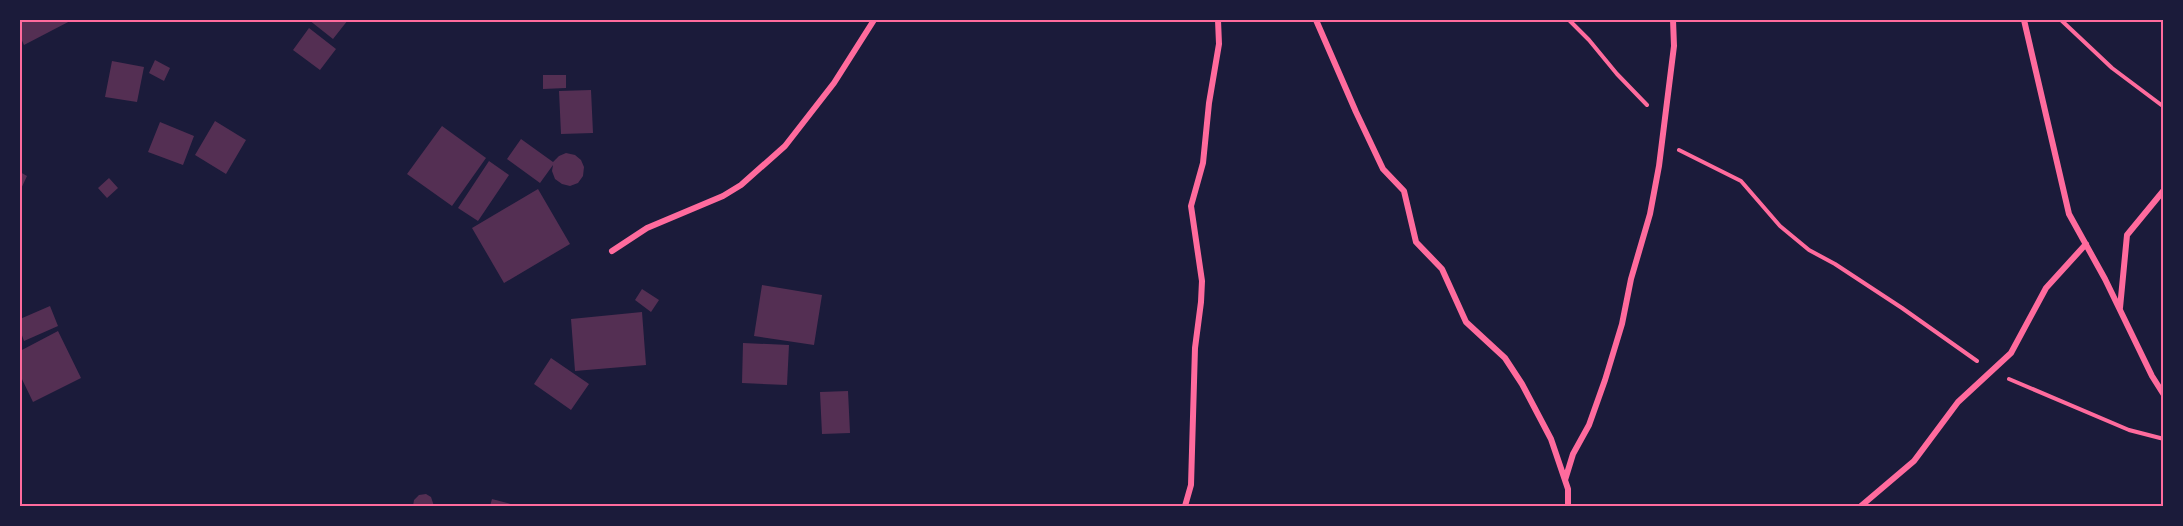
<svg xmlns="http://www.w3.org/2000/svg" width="2183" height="526" font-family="Cabin,sans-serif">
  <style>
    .building { fill: #542f53 }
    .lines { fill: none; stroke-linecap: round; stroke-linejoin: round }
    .path { stroke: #ff6b9d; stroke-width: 4 }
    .minor { stroke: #ff6b9d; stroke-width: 6 }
    .neatline { fill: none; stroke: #ff6b9d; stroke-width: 2 }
  </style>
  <rect width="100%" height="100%" fill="#1b1b3a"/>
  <path class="building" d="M20,20H72L24,45L20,36Z
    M309,20H348L333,39Z
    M309,28L336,49L320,70L293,50Z
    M155,60L170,68L164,81L149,73Z
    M112,61L144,67L137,102L105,97Z
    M543,75H566V88L543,89Z
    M591,90L593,133L561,134L559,91Z
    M215,121L246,140L226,174L195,155Z
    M160,122L194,136L183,165L148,152Z
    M442,126L486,158L452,206L407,174Z
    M521,139L553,162L559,156L566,153L575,155L581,160L584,167L583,176L578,183L570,186L562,184L555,179L552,171L553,165L540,183L507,159Z
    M489,161L509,175L478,221L458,208Z
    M20,172L27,176L20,191Z
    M109,178L118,188L107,198L98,188Z
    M538,189L570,244L504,283L472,228Z
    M762,285L822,295L814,345L754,336Z
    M642,289L659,300L651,312L635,300Z
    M50,306L58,326L24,341L20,330V319Z
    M642,312L646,365L575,371L571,319Z
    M58,331L81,378L33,402L20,375V351Z
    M743,343L789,345L787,385L742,383Z
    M551,358L589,384L571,410L534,384Z
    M848,391L850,433L822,434L820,392Z
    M426,494L431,497L434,506H413L414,500L419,495Z
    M492,499L518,506H490Z"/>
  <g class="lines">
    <path class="path" d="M1569,20L1589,40L1617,74L1647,105
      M2061,20L2112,68L2164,107
      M1679,150L1741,181L1780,226L1809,250L1835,264L1902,308L1977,361
      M2009,379L2129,430L2164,439"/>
    <path class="minor" d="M1316,20L1356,112L1383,169L1404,191L1416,242L1442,269L1466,322L1505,358L1522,384L1551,439L1568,489V506
      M2024,20L2069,214L2105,279L2152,376L2164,395
      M612,251L647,228L723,196L741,185L785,146L834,83L874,20
      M2120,308L2127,235L2164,190
      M1565,480L1573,454L1589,425L1605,380L1622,324L1631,279L1650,214L1659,166L1674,46L1673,20
      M1185,506L1191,485L1195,348L1201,302L1202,281L1191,206L1203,163L1209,103L1219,44L1218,20
      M1861,506L1914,461L1958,402L2011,353L2046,288L2086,244"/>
  </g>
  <rect width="2183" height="526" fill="none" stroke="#1b1b3a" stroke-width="42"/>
  <rect x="21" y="21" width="2141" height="484" class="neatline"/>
</svg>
